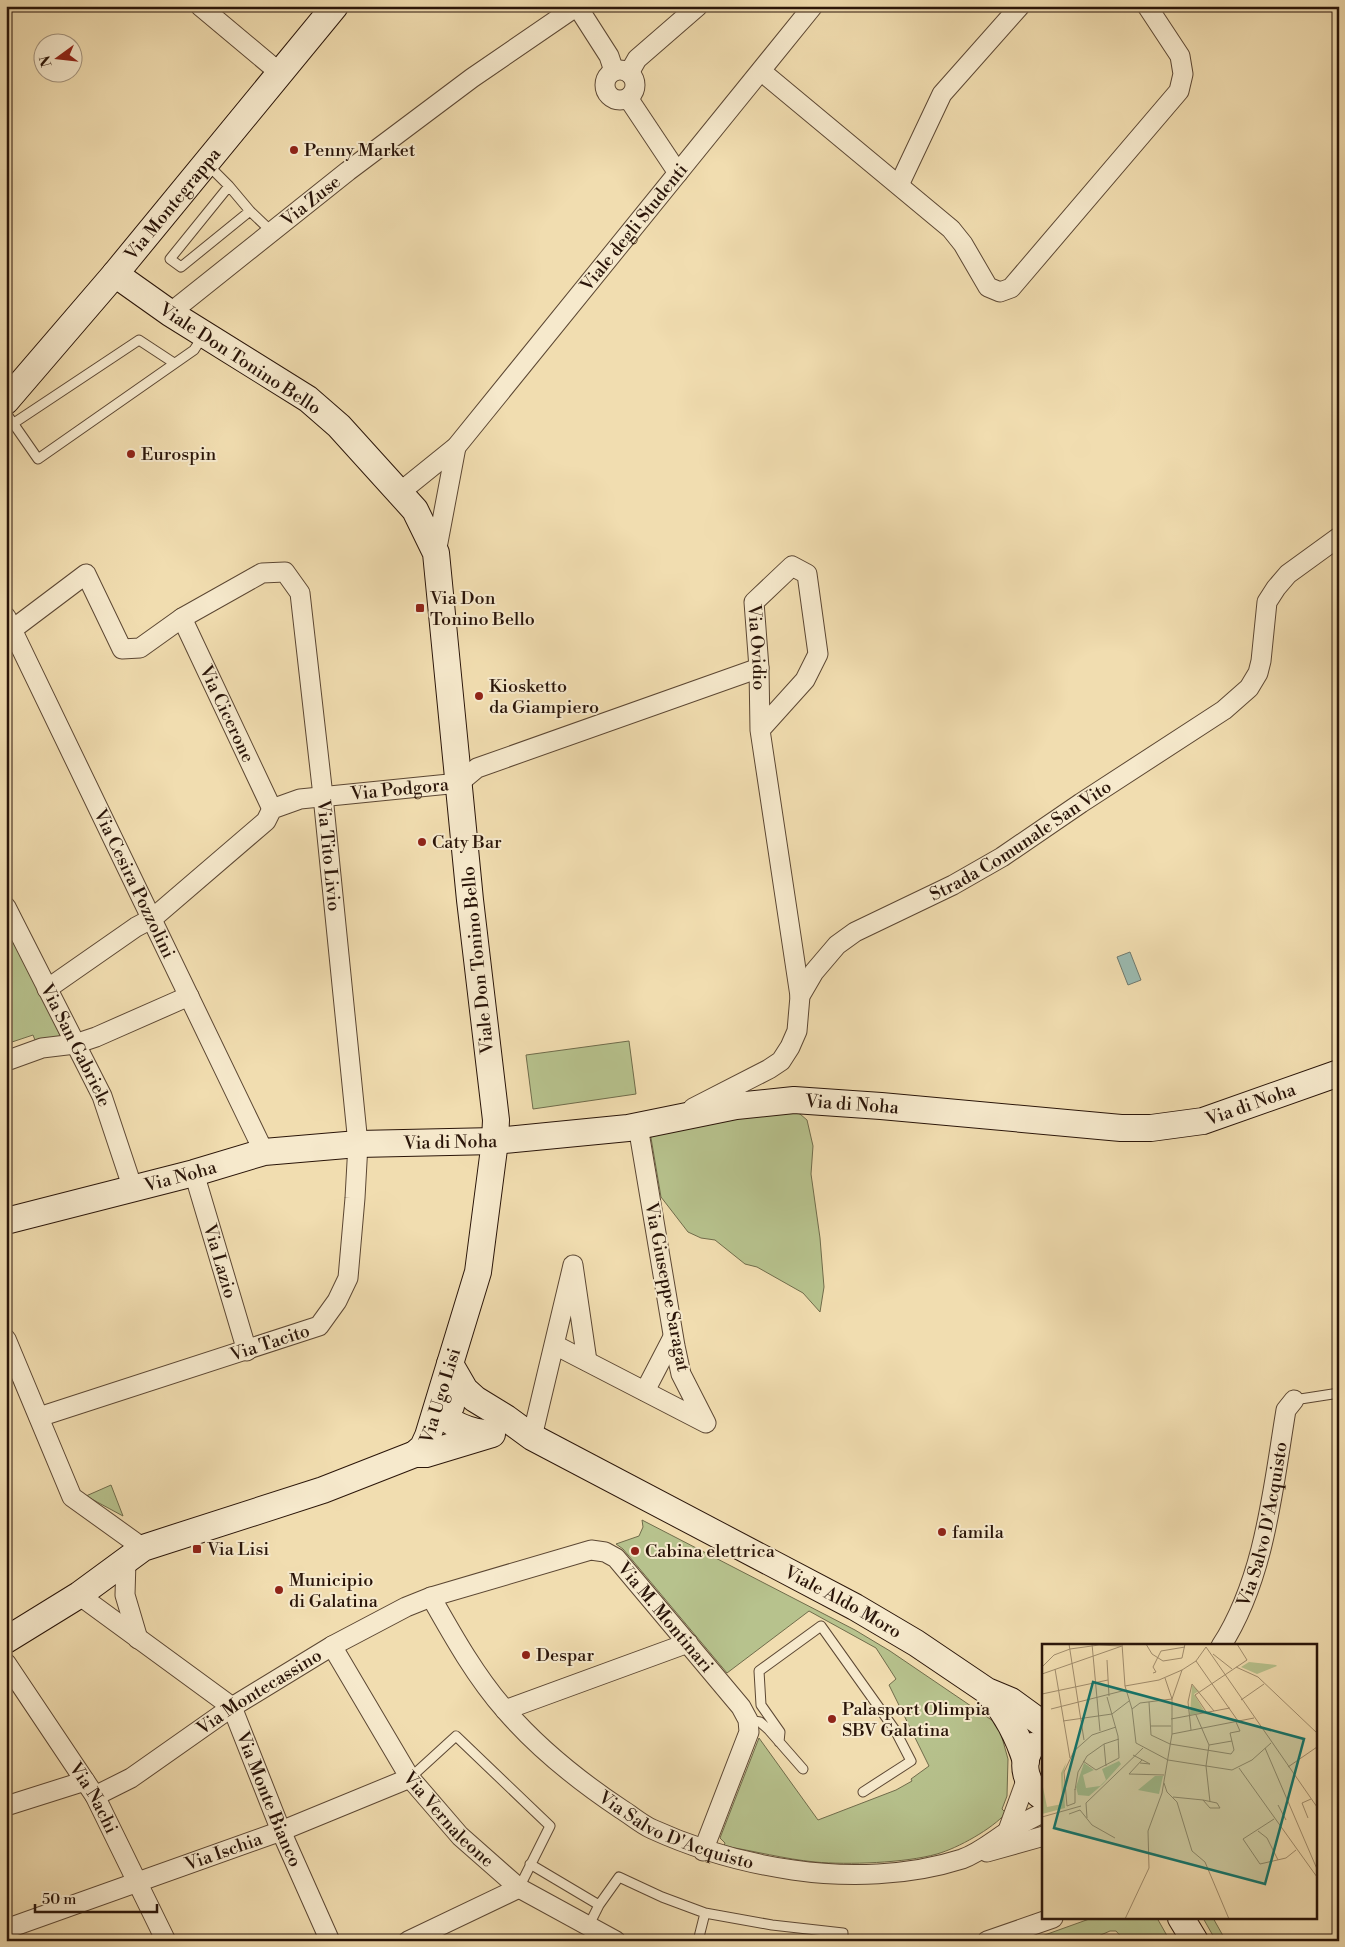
<svg xmlns="http://www.w3.org/2000/svg" width="1345" height="1947" font-family="'Libre Bodoni',serif">
  <style>
    .green { fill: #b7c28d; stroke: #706c4b }
    .water { fill: #9bbbb1; stroke: #6e796e }
    .lines { fill: none; stroke-linecap: round; stroke-linejoin: round }
    .lane-casing { stroke: #5c4733; stroke-width: 11 }
    .street-casing { stroke: #5c4733; stroke-width: 21 }
    .secondary-casing { stroke: #2a1509; stroke-width: 28 }
    .lane { stroke: #f6e9cc; stroke-width: 9 }
    .street { stroke: #f6e9cc; stroke-width: 19 }
    .secondary { stroke: #f6e9cc; stroke-width: 26 }
    .poi-dot { fill: #8f2418; stroke: #f6e9cc; stroke-width: 2 }
    .labels { text-anchor: middle; dominant-baseline: central; stroke-width: 4; stroke-linejoin: round; paint-order: stroke }
    .poi-label { font-size: 18px; fill: #2a1509; stroke: #f6e9cc; text-anchor: start }
    .street-label { font-size: 18px; fill: #2a1509; stroke: #f6e9cc }
    .inset-road { fill: none; stroke: #a18d6d; stroke-width: 1 }
    .view { fill: #0f766e; fill-opacity: 0.15; stroke: #0f766e; stroke-width: 2.5 }
    .inset-edge { fill: none; stroke: #2a1509; stroke-width: 2.5 }
  </style>
  <rect width="100%" height="100%" fill="#f1ddb0"/>
  <filter id="stains"><feTurbulence type="fractalNoise" baseFrequency=".004" numOctaves="4"/><feColorMatrix values="0 0 0 0 .2 0 0 0 0 .09 0 0 0 0 .02 0 0 0 .5 -.17"/></filter>
  <radialGradient id="worn" r=".72"><stop offset=".6" stop-color="#630" stop-opacity="0"/><stop offset="1" stop-color="#630" stop-opacity=".3"/></radialGradient>
  <path class="green" d="M6,923L61,1037L37,1045L33,1035L6,1044Z
    M629,1041L636,1094L533,1109L526,1055Z
    M788,1109L800,1114L807,1120L813,1146L811,1174L820,1238L824,1287L820,1312L803,1293L757,1267L745,1264L715,1240L701,1238L688,1232L661,1197L650,1132Z
    M111,1485L123,1516L86,1496Z
    M642,1520L855,1630L890,1651L996,1723L1001,1734L1008,1759L1007,1796L1002,1809L1006,1813C992,1829 958,1848 937,1854C905,1863 848,1865 815,1862C785,1859 754,1851 724,1846L725,1843L720,1838L759,1738L818,1820L896,1790L912,1781L911,1779L929,1766L889,1685L896,1679L876,1648L809,1611L727,1673L623,1549L616,1544L639,1536L643,1527Z
    M1092,1918H1157L1170,1941H1125L1116,1931H1110L1087,1941H1028Z
    M1203,1918H1213L1226,1941H1216Z"/>
  <path class="water" d="M1130,952L1141,980L1128,985L1117,957Z"/>
  <g class="lines">
    <defs>
      <path id="lane" d="M208,165L229,186L170,259L181,267L250,211L271,231
        M229,186L250,211
        M6,413L38,459L194,350L203,336
        M14,423L139,340L174,363
        M1294,1400L1339,1393
        M748,1720L760,1722L768,1729L803,1769
        M779,1742L780,1732L761,1705L759,1671L821,1626L895,1730L911,1761L863,1792
        M410,1778L456,1736L550,1826L519,1888
        M530,1864L599,1905
        M588,1927L599,1905L619,1877L662,1897L705,1913
        M698,1941L705,1913L772,1925L843,1933V1941"/>
      <g id="street">
        <path d="M200,6L280,73"/>
        <circle cx="620" cy="85" r="15"/>
        <path d="M761,71L951,229L963,244L988,287L1000,292L1011,288L1179,91L1183,74L1180,56L1147,6"/>
        <path d="M629,73L637,59L698,6"/>
        <path d="M628,98L678,173"/>
        <path d="M899,185L942,94L1020,6"/>
        <path id="s1" d="M170,313L348,171L472,78L577,6L609,56L614,71"/>
        <path id="s2" d="M399,493L456,447L813,6"/>
        <path d="M436,553L456,447"/>
        <path id="s3" d="M6,617L264,1152"/>
        <path id="s4" d="M182,618L272,809"/>
        <path id="s5" d="M13,629L86,574L122,649L140,648L182,618L262,573L285,572L300,593L323,796L358,1144L355,1198L348,1278L337,1301L319,1326L39,1417"/>
        <path id="s6" d="M760,730L805,680L818,654L807,574L792,566L754,602L759,668L760,730L800,996"/>
        <path id="s7" d="M6,907L102,1096L133,1189"/>
        <path id="s8" d="M47,989L136,927L153,918L266,821L272,809L300,799L459,783L477,768L759,668"/>
        <path d="M6,1061L42,1048L75,1044L96,1037L189,996"/>
        <path id="s9" d="M693,1108L769,1069L781,1061L790,1047L797,1031L800,996L814,972L837,945L855,932L953,885L1002,857L1081,803L1224,710L1249,688L1258,673L1261,661L1267,602L1276,588L1288,574L1339,537"/>
        <path id="s10" d="M194,1173L247,1351"/>
        <path d="M6,1339L72,1497L143,1548"/>
        <path d="M555,1345L706,1423L681,1374L675,1346L638,1126"/>
        <path d="M645,1391L673,1337"/>
        <path d="M532,1437L573,1265L587,1361"/>
        <path d="M126,1561L125,1595L138,1639"/>
        <path id="s11" d="M79,1595L232,1707L281,1831L330,1941"/>
        <path id="s12" d="M431,1597C453,1636 476,1677 506,1711C539,1749 579,1781 621,1809C631,1815 641,1824 652,1829C698,1850 744,1863 793,1870C848,1878 909,1876 962,1859C979,1853 993,1841 1007,1832C1019,1825 1032,1818 1044,1812"/>
        <path id="s13" d="M332,1646L410,1778L460,1836L519,1888L616,1941"/>
        <path id="s14" d="M1221,1646C1265,1578 1273,1488 1286,1410L1294,1400"/>
        <path id="s15" d="M6,1663L95,1796L166,1941"/>
        <path d="M505,1710L688,1643"/>
        <path id="s16" d="M95,1796L131,1778L232,1707L332,1646L406,1607L431,1597L591,1550L605,1552L616,1558L741,1707L748,1720L749,1732L703,1851"/>
        <path d="M6,1806L85,1781"/>
        <path d="M1007,1833L1027,1778"/>
        <path d="M987,1852L1044,1836"/>
        <path id="s17" d="M6,1929L281,1831L410,1778"/>
        <path d="M408,1941L519,1888"/>
        <path d="M987,1941L1053,1918"/>
      </g>
      <g id="secondary">
        <path id="s18" d="M6,401L115,274L335,6"/>
        <path id="s19" d="M6,1221L194,1173L264,1152L358,1144L495,1141L628,1128L736,1106L794,1100L881,1106L1121,1128H1151L1203,1121L1339,1073"/>
        <path id="s20" d="M450,1364L465,1390L475,1399L506,1418L532,1437L855,1607L916,1643L987,1691L1011,1701L1044,1725"/>
        <path d="M451,1406L437,1409C450,1425 470,1432 491,1434"/>
        <path d="M415,1454H426L492,1434"/>
        <path id="s21" d="M6,1640L79,1595L143,1548L323,1490L415,1454L423,1447L428,1436L478,1272L495,1141L496,1120L470,900L436,553L415,510L339,426L308,399L170,313L115,274"/>
        <path d="M991,1696C1008,1716 1018,1736 1026,1761"/>
        <path d="M1032,1746C1019,1764 1026,1786 1044,1798"/>
        <path d="M1181,1918L1195,1941"/>
      </g>
    </defs>
    <use href="#lane" class="lane-casing"/>
    <use href="#street" class="street-casing"/>
    <use href="#secondary" class="secondary-casing"/>
    <use href="#lane" class="lane"/>
    <use href="#street" class="street"/>
    <use href="#secondary" class="secondary"/>
  </g>
  <g class="poi-dot">
    <circle cx="294" cy="150" r="5"/>
    <circle cx="131" cy="454" r="5"/>
    <rect x="415" y="603" width="10" height="10" rx="2.5"/>
    <circle cx="479" cy="696" r="5"/>
    <circle cx="422" cy="842" r="5"/>
    <circle cx="942" cy="1532" r="5"/>
    <rect x="192" y="1544" width="10" height="10" rx="2.5"/>
    <circle cx="635" cy="1551" r="5"/>
    <circle cx="279" cy="1590" r="5"/>
    <circle cx="526" cy="1655" r="5"/>
    <circle cx="832" cy="1719" r="5"/>
  </g>
  <g class="labels">
    <g class="poi-label">
      <text x="304" y="150">Penny Market</text>
      <text x="141" y="454">Eurospin</text>
      <text x="430" y="598">Via Don<tspan x="430" dy="21">Tonino Bello</tspan></text>
      <text x="489" y="686">Kiosketto<tspan x="489" dy="21">da Giampiero</tspan></text>
      <text x="432" y="842">Caty Bar</text>
      <text x="952" y="1532">famila</text>
      <text x="207" y="1549">Via Lisi</text>
      <text x="645" y="1551">Cabina elettrica</text>
      <text x="289" y="1580">Municipio<tspan x="289" dy="21">di Galatina</tspan></text>
      <text x="536" y="1655">Despar</text>
      <text x="842" y="1709">Palasport Olimpia<tspan x="842" dy="21">SBV Galatina</tspan></text>
    </g>
    <g class="street-label">
      <text stroke="none"><textPath href="#s1" startOffset="180">Via Zuse</textPath></text>
      <text stroke="none"><textPath href="#s18" startOffset="258">Via Montegrappa</textPath></text>
      <text stroke="none"><textPath href="#s2" startOffset="356">Viale degli Studenti</textPath></text>
      <text transform="translate(240 359) rotate(33)">Viale Don Tonino Bello</text>
      <text stroke="none"><textPath href="#s6" startOffset="292">Via Ovidio</textPath></text>
      <text stroke="none"><textPath href="#s4" startOffset="106">Via Cicerone</textPath></text>
      <text stroke="none"><textPath href="#s8" startOffset="420">Via Podgora</textPath></text>
      <text stroke="none"><textPath href="#s9" startOffset="444">Strada Comunale San Vito</textPath></text>
      <text stroke="none"><textPath href="#s5" startOffset="649">Via Tito Livio</textPath></text>
      <text stroke="none"><textPath href="#s3" startOffset="296">Via Cesira Pozzolini</textPath></text>
      <text transform="translate(478 960) rotate(-96)">Viale Don Tonino Bello</text>
      <text stroke="none"><textPath href="#s7" startOffset="155">Via San Gabriele</textPath></text>
      <text stroke="none"><textPath href="#s19" startOffset="1262">Via di Noha</textPath></text>
      <text stroke="none"><textPath href="#s19" startOffset="859">Via di Noha</textPath></text>
      <text stroke="none"><textPath href="#s19" startOffset="454">Via di Noha</textPath></text>
      <text stroke="none"><textPath href="#s19" startOffset="180">Via Noha</textPath></text>
      <text stroke="none"><textPath href="#s10" startOffset="92">Via Lazio</textPath></text>
      <text transform="translate(667 1287) rotate(79)">Via Giuseppe Saragat</text>
      <text transform="translate(270 1343) rotate(-18)">Via Tacito</text>
      <text stroke="none"><textPath href="#s21" startOffset="518">Via Ugo Lisi</textPath></text>
      <text stroke="none"><textPath href="#s14" startOffset="130">Via Salvo D'Acquisto</textPath></text>
      <text stroke="none"><textPath href="#s20" startOffset="464">Viale Aldo Moro</textPath></text>
      <text stroke="none"><textPath href="#s16" startOffset="662">Via M. Montinari</textPath></text>
      <text stroke="none"><textPath href="#s16" startOffset="195">Via Montecassino</textPath></text>
      <text stroke="none"><textPath href="#s15" startOffset="161">Via Nachi</textPath></text>
      <text stroke="none"><textPath href="#s11" startOffset="289">Via Monte Bianco</textPath></text>
      <text stroke="none"><textPath href="#s13" startOffset="210">Via Vernaleone</textPath></text>
      <text stroke="none"><textPath href="#s12" startOffset="348">Via Salvo D'Acquisto</textPath></text>
      <text stroke="none"><textPath href="#s17" startOffset="231">Via Ischia</textPath></text>
    </g>
  </g>
  <g transform="translate(1042 1644)">
    <rect width="275" height="275" fill="#f1ddb0"/>
    <path d="M207,18L234,21L235,22L215,30L199,23ZM150,41L157,47L152,50L163,68L148,71ZM77,117L79,120L61,140L47,152L36,151L34,143L42,119L52,126L41,131L44,144L58,142L64,136L60,125ZM24,119L21,130L23,164L0,170V138L5,163L20,160L19,129ZM113,132H121L117,150L96,146Z" fill="#b7c28d"/>
    <path class="inset-road" d="M27,0L42,96M50,0L58,87M80,0L83,42L90,65L94,99L126,116L190,126L210,116L229,99M104,0L110,10L121,17L140,14L143,0M171,10L190,25M65,16L67,52M154,17L196,77M0,23L12,11L28,5L57,1L79,2M194,23L216,33L275,89M13,25L28,114M111,29L114,28L111,23L119,7L143,3M0,30L80,2M123,34L130,55M83,42L117,36L140,26L154,17L164,3L275,163M0,50L66,36M199,56L222,40M107,58L109,91L128,100L189,110L192,106L188,89L198,87L194,78M9,65L84,46M90,65L98,59L130,55M165,69L153,51L205,16L195,0M154,71L167,101L164,122L168,158M129,75L188,64M21,77L70,70L87,57M109,82H129M149,86L146,58L150,40L172,67M130,90L212,74M62,100L64,122M167,101L190,97M223,104L275,225M91,111L108,120L98,119M100,116L87,130L122,131M41,117L54,126L77,114L76,92L65,53M246,123L275,103M197,124L275,233M122,139L125,148L135,158L150,207L163,218L187,275M33,145V159L25,162L22,128L32,107L50,91L74,83M33,146L36,128L45,112L62,100L77,95M131,153L161,156L175,159L178,164H168L161,156M44,159L45,174M44,159L101,104M236,161L244,176M27,170L38,166L50,181L73,194M0,173L39,162M266,174L260,159L269,155M232,175L201,195L218,220L244,214L254,206M216,187L225,194L236,216M83,275L107,224L106,187L120,149L130,90V55L140,26"/>
    <path class="view" d="M51,38L262,95L223,240L12,184Z"/>
    <rect width="275" height="275" class="inset-edge"/>
  </g>
  <rect width="1345" height="1947" fill="none" stroke="#f1ddb0" stroke-width="25"/>
  <rect x="8" y="8" width="1330" height="1932" fill="none" stroke="#2a1509" stroke-width="2.5"/>
  <rect x="12" y="12" width="1320" height="1922" fill="none" stroke="#2a1509"/>
  <g transform="translate(58 58) rotate(255)"><circle r="24" fill="#f6e9cc" stroke="#a4947e"/>
  <path d="M0-4L9 19L0 12L-9 19Z" fill="#8f2418"/>
  <text y="-8" font-size="14" font-weight="bold" text-anchor="middle" fill="#2a1509">N</text>
  </g>
  <path d="M35 1904v8h122v-8" fill="none" stroke="#2a1509" stroke-width="2.5"/>
  <text x="42" y="1904" font-size="15" fill="#2a1509" stroke="#f6e9cc" stroke-width="4" paint-order="stroke">50 m</text>
  <rect width="100%" height="100%" filter="url(#stains)"/>
  <rect width="100%" height="100%" fill="url(#worn)"/>
</svg>
